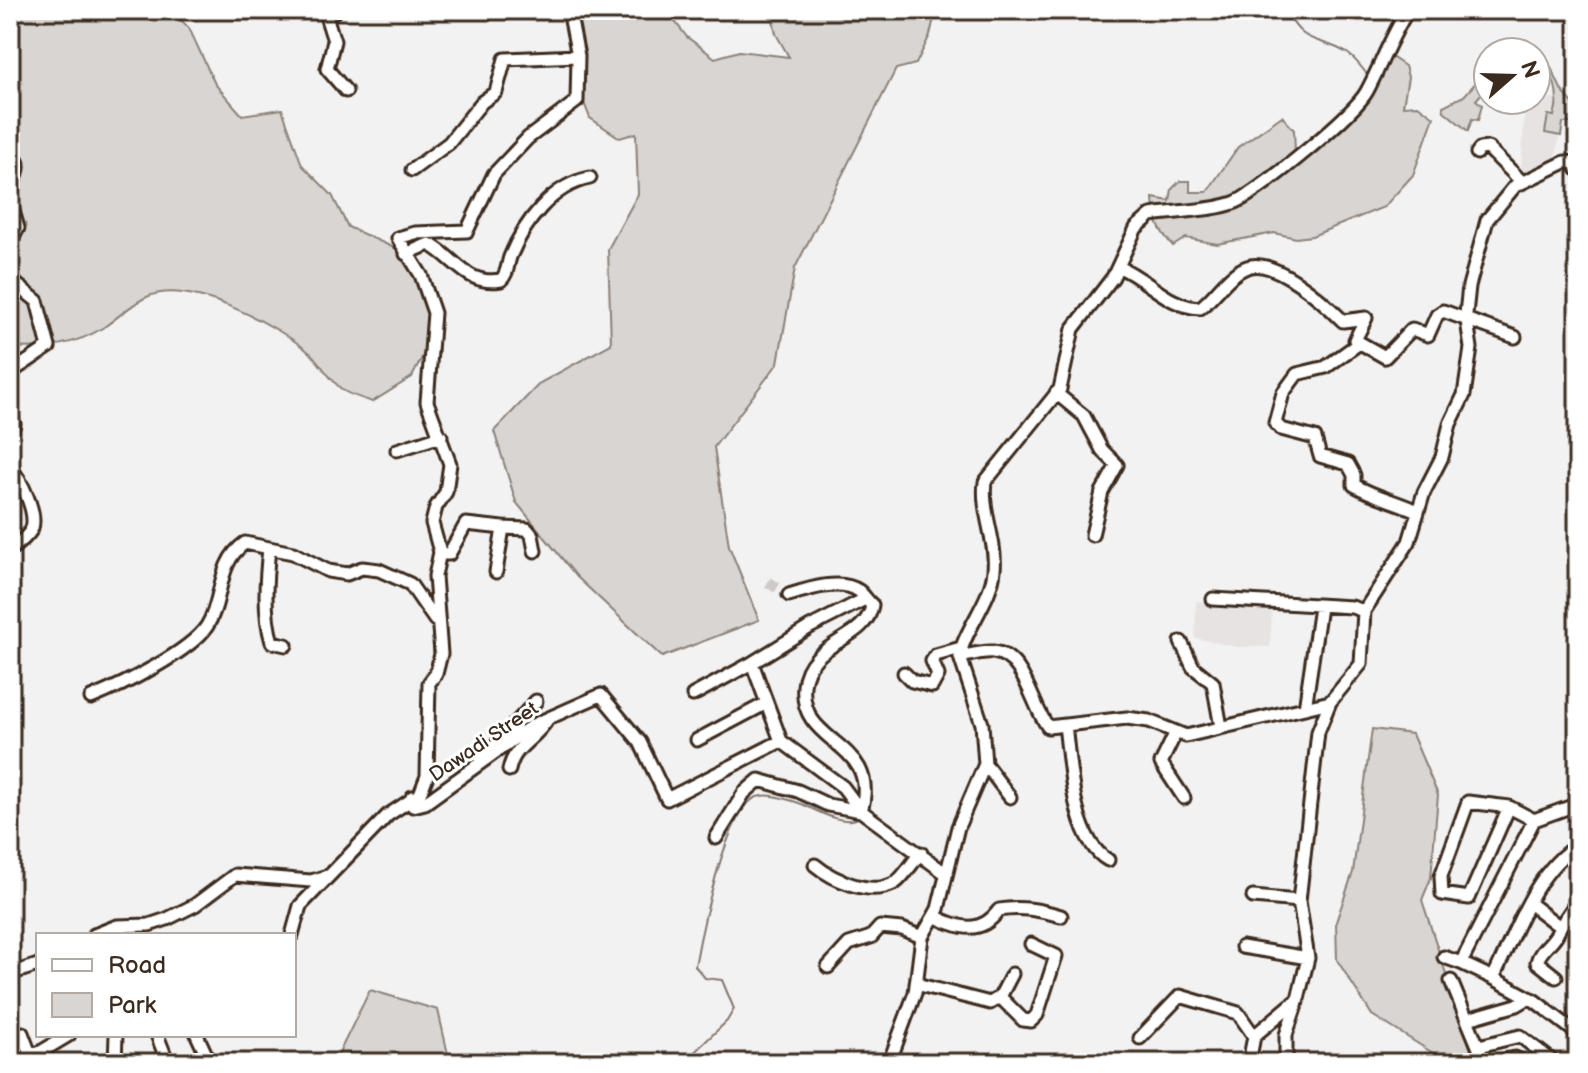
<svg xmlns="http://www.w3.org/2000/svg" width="1588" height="1073" font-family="'Balsamiq Sans',sans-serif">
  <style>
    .built { fill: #e6e3e2 }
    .green { fill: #d8d5d2; stroke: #8a8078; stroke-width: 2 }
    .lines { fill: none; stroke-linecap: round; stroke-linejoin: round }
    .stream { stroke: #827770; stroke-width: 2 }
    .minor-tunnel { stroke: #cecac8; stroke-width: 11; stroke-dasharray: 11 5.5; stroke-linecap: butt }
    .minor-casing { stroke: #3b2a1e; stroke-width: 17 }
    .major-casing { stroke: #3b2a1e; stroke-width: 20 }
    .minor { stroke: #fff; stroke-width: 11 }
    .major { stroke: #fff; stroke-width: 14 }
    .labels { text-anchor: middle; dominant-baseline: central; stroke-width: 6; stroke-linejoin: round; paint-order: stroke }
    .street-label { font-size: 20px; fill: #3b2a1e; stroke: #fff }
  </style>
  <rect width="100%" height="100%" fill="#f3f2f2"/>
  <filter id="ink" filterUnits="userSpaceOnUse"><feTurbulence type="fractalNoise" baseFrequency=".0125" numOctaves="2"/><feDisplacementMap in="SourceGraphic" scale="16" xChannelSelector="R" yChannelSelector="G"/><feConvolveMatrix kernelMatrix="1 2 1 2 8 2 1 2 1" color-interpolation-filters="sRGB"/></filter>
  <g filter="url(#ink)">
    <path class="built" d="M1536,94L1559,100L1554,117L1549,116L1546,133L1559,136L1555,161L1530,175L1521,174L1525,100H1536Z
      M1196,601L1272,607L1270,647H1236L1195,638Z"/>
    <path class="green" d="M10,10H171L189,28L215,84L242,115L282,109L302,165L332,195L348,227L399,250L417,273L432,324L425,352L412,377L372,402C363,398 352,396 344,391C331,382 322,365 311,354C280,326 191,279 149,296C132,303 119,317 104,327C77,345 41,350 10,347Z
      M568,10H666L687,37L715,58L739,51L789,57L776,34L771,10H936L930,35L916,64L896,69L795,268L778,363L714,447L729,546L759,620L662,657L577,577L516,502L494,431L540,383L611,344L608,249L638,194L636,133L620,138L590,118L581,95Z
      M1532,47L1544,53L1562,91L1578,109V139L1571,138L1572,123H1563L1561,136L1545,133L1548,115L1554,116C1563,86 1549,73 1536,52H1511Z
      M1387,58H1393L1405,66L1408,77L1403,106L1418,105L1434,117L1413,175L1384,207L1312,236L1296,238L1274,233L1217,244L1186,238L1173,246C1158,229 1154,220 1153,198L1170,201L1172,189L1180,181H1190V192H1207L1238,147L1282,116L1294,130L1295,151L1278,166L1282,172L1340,127Z
      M1488,69V86L1476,100L1482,105L1478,120L1472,119L1468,131L1444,111L1443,106L1464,96Z
      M1372,729L1412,734L1438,795L1431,878L1422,900L1474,1060L1449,1063L1372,1015L1337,960L1336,922L1353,872Z
      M370,990L438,1010L450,1063H334Z"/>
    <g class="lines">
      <path class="stream" d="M1286,10C1303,47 1319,36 1347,53C1355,58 1363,69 1369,77
        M683,1063L727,1021L734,1009L722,980L705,978L695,966C701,933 726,808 757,797C769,793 781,798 793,801C812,806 835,825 856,819"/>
      <path class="minor-tunnel" d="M768,582L789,595"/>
      <defs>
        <path id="minor" d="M337,10L326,16L334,41L327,69L346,91
          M10,152C25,164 16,175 10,190
          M1477,153L1480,149L1488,148L1522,182
          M412,170L449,143L482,102L496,92L505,59L578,56
          M10,201L18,228L10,243
          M406,254L429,244C456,258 466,286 501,280C508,273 507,266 510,257C524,223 552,185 590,178
          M1119,267C1148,279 1168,307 1200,308C1216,296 1228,274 1247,267C1275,257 1325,303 1343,321L1366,318L1355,340L1385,357L1412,329L1428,335L1437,315L1443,311L1515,337
          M10,279L37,301L49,347L10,373
          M1358,344L1326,367L1297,374L1283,393L1275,423L1281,429L1315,438L1320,456L1348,464L1354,475V485C1375,497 1395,501 1417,511
          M1056,393L1084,416L1102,450L1117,465L1102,492L1092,535
          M10,416L14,424L10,433
          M397,450L441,436
          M10,468C21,479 37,512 32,528C28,538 17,543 10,551
          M503,528L527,529L532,535L535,551
          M269,548C266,578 263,613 272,642L286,645
          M445,554H449L466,524L503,528L496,572
          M1213,599L1352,607L1364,611
          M1181,642L1193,667L1213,683L1221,727
          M960,657C970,655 983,651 993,652C1025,655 1031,705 1048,727L1127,718L1149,721L1186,736L1330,702
          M904,673L912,681L932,686L938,675L932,661L936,655L961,648
          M693,695L752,663
          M91,698C121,686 190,652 207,626C224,599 216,563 245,543L293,553L328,571L347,574L362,568L379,570L410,584L435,620
          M1305,708L1320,607
          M1065,725C1070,762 1072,840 1108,860
          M1176,732L1161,763L1184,798
          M697,740L765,704
          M781,741L752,663L810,627L865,599
          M480,762L536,701
          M985,764L1010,797
          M509,770C514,745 535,740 547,720
          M412,797L413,806L425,803L533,725L601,695L640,742L667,799L781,741L843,787L861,811L945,873
          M1509,807L1468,802L1441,876L1442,894L1469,898L1509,807L1534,820
          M716,838L744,793L759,780L798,791L828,805L861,811C882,740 798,747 804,686C808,640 867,642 872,605C867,601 864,595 859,591C841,578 808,589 789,595
          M1578,845C1534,871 1515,934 1493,978L1535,1001L1578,1034
          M815,865C833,880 871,897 895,883C904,877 913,861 921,853
          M1253,897L1299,901
          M1529,903L1560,927L1578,900
          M934,916C960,929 981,935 999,910C1021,906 1040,910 1061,916
          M94,935L117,926L149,925L167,919L195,905L235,875L311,881L327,876
          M292,935L300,906L388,815L420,794L427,776L429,683L436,674L441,654L435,576L440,552L432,523L436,507L446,492L450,464L427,402L434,313L421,275L398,238L415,233L467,231L494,174L528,138L577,101L578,56L569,10
          M1242,947L1308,958
          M1444,957L1461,963L1534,820L1578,804
          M1461,963L1493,978
          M828,967L849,944L871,937L880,927L902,929L922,937
          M10,974L38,965
          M1556,977L1537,962C1540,948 1556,942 1560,927
          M1451,981L1485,1063
          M916,984L990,1003L1000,997L1012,974
          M1000,997L1023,1020L1031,1021L1037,1015L1056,956L1031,944
          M1298,999L1308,958L1299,901L1318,732L1330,702L1361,664L1364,611L1409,542L1424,492L1442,457L1450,424L1464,395L1471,348L1466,314L1469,286L1487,220L1515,186L1565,162L1578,163
          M1468,1019L1517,1005L1529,998
          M157,1035L168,1063
          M197,1035L210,1063
          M1140,1038L1180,996L1238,1013L1254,1036
          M10,1042L22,1033L30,1054L39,1053L69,1035
          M1479,1046L1520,1036L1555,1063
          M115,1063L116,1035
          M889,1063L915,993L922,937L938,909L958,827L985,764L982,724L960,657C961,635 992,600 994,570C997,541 981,512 985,482L1060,389L1073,329L1113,277L1136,228L1151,215C1174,211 1215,211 1236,202C1260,191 1355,114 1367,91C1381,65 1391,36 1408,10
          M1249,1063L1254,1036L1298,999L1286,1035V1063
          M1488,1063L1515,1058L1524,1063"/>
        <path id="major" d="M1578,163V168"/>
      </defs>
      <use href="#minor" class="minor-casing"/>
      <use href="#major" class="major-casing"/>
      <use href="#minor" class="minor"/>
      <use href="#major" class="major"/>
    </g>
  </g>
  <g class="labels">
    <g class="street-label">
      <text transform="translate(484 742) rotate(-34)">Dawadi Street</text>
    </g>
  </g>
  <rect width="1588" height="1073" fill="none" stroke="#fff" stroke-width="40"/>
  <rect x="20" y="20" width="1548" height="1033" fill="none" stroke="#3b2a1e" stroke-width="3" filter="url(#ink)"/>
  <rect x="36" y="933" width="260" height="104" fill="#ffffff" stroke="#b1aaa5" stroke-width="2"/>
  <rect x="52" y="959" width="40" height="12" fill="#ffffff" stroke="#b1aaa5" stroke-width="2"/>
  <text x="108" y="973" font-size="24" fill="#3b2a1e">Road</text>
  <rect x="52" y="993" width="40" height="24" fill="#d8d5d2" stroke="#b1aaa5" stroke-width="2"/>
  <text x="108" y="1013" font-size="24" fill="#3b2a1e">Park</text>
  <g transform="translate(1512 76) rotate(70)"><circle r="38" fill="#ffffff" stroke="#b1aaa5" stroke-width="2"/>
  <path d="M0-6L14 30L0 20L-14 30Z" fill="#3b2a1e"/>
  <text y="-12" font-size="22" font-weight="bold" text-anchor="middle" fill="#3b2a1e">N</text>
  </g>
</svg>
